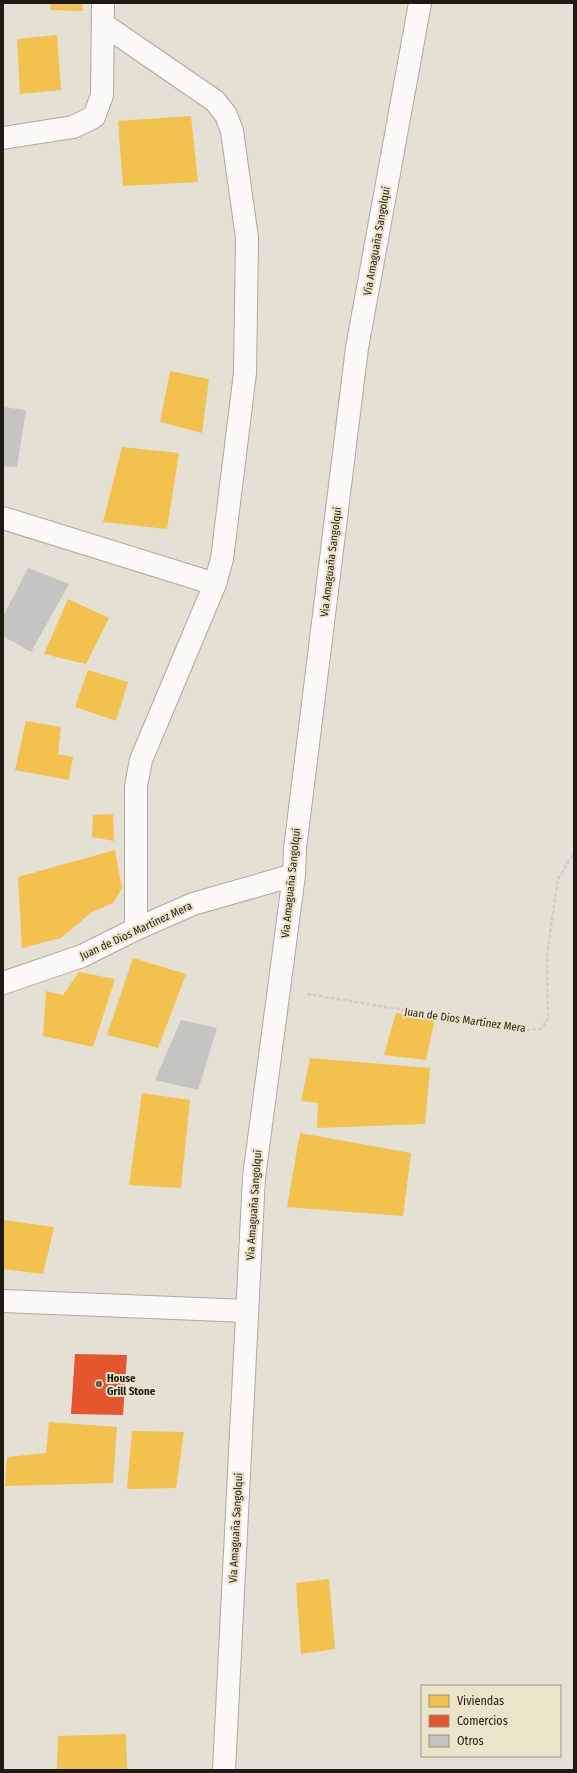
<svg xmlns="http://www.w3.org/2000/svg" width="577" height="1773" font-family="'Fira Sans Condensed',sans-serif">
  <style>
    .homes { fill: #f2c14e }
    .shops { fill: #e4572e }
    .building { fill: #c4c4c2 }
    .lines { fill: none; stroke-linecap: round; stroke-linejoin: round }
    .minor-casing { stroke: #aca99f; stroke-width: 24 }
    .highway-casing { stroke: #aca99f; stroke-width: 24 }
    .path { stroke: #cfcdca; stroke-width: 2.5; stroke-dasharray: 4 2; stroke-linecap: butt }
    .minor { stroke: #fbfaf8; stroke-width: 22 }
    .highway { stroke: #fbfaf8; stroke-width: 22 }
    .poi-dot { fill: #636056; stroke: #ece3cb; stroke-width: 1.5 }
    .labels { text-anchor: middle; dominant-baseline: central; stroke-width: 4; stroke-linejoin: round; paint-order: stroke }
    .street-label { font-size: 11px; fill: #1e1b12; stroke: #ece3cb }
    .poi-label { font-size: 11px; font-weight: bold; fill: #1e1b12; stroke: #ece3cb; text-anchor: start }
  </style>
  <rect width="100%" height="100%" fill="#e4e0d3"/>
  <path class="homes" d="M50,3H82L83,11L51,10Z
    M57,35L61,90L20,94L17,39Z
    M191,116L198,182L123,186L118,121Z
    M170,371L209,379L202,433L160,422Z
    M122,447L179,453L167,529L103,522Z
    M68,599L109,618L86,664L44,654Z
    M88,670L128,682L116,721L75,707Z
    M26,721L61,727L58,754L73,757L69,780L15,770Z
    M113,814L114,841L92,837L93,815Z
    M115,850L122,888L113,903L92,912L61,938L22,948L18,877Z
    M133,958L186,974L158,1048L107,1035Z
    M79,972L115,979L93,1047L43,1036L46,991L63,995Z
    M396,1013L435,1018L426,1060L384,1055Z
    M310,1058L430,1068L425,1124L317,1128L318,1103L301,1101Z
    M142,1093L190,1100L181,1188L129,1185Z
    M300,1133L411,1153L403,1216L287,1207Z
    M3,1220L54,1227L43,1274L3,1269Z
    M49,1422L117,1427L113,1483L5,1486L7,1457L46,1453Z
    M132,1431L184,1432L176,1488L127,1489Z
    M329,1579L335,1649L301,1654L296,1583Z
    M126,1734L127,1770H57L58,1736Z"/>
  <path class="shops" d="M75,1354L127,1355L123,1415L71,1414Z"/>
  <path class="building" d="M3,407L26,410L17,467L3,466Z
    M28,568L69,584L31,652L3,636V617Z
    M181,1020L217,1028L198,1090L155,1080Z"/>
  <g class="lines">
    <defs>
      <path id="minor" d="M103,24L215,101L226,115L232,131L247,238L245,373L222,559L215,584L141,760L136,786V929
        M3,138L73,127L94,117L102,95L103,3
        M3,518L215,584
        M3,983L82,956L136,929L193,904L294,875
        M3,1301L247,1311"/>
      <path id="highway" d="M224,1770L254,1177L294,875L295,849L357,348L420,3"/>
    </defs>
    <use href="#minor" class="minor-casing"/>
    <use href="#highway" class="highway-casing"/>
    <path class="path" d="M307,994L526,1030L541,1029L548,1019L547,955L558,879L574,853"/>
    <use href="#minor" class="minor"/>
    <use href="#highway" class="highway"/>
  </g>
  <circle class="poi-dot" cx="99" cy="1384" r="4"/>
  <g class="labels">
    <g class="street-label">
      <text transform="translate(377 241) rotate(-80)">Via Amaguaña Sangolquí</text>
      <text transform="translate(331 562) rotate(-83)">Via Amaguaña Sangolquí</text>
      <text transform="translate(291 883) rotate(-84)">Via Amaguaña Sangolquí</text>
      <text transform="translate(136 931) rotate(-25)">Juan de Dios Martínez Mera</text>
      <text transform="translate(465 1020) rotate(8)">Juan de Dios Martínez Mera</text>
      <text transform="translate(254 1205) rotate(-86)">Via Amaguaña Sangolquí</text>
      <text transform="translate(236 1528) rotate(-87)">Via Amaguaña Sangolquí</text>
    </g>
    <g class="poi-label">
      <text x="107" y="1378">House<tspan x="107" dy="13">Grill Stone</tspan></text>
    </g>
  </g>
  <rect width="577" height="1773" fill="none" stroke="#1e1b12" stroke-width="8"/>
  <rect x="421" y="1685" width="140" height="72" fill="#ece3cb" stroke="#9a9381"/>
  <rect x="429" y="1695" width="20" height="12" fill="#f2c14e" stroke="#9a9381"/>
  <text x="457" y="1705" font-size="12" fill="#1e1b12">Viviendas</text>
  <rect x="429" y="1715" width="20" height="12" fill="#e4572e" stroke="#9a9381"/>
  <text x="457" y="1725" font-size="12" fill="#1e1b12">Comercios</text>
  <rect x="429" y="1735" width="20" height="12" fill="#c4c4c2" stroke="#9a9381"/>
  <text x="457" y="1745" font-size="12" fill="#1e1b12">Otros</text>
</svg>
